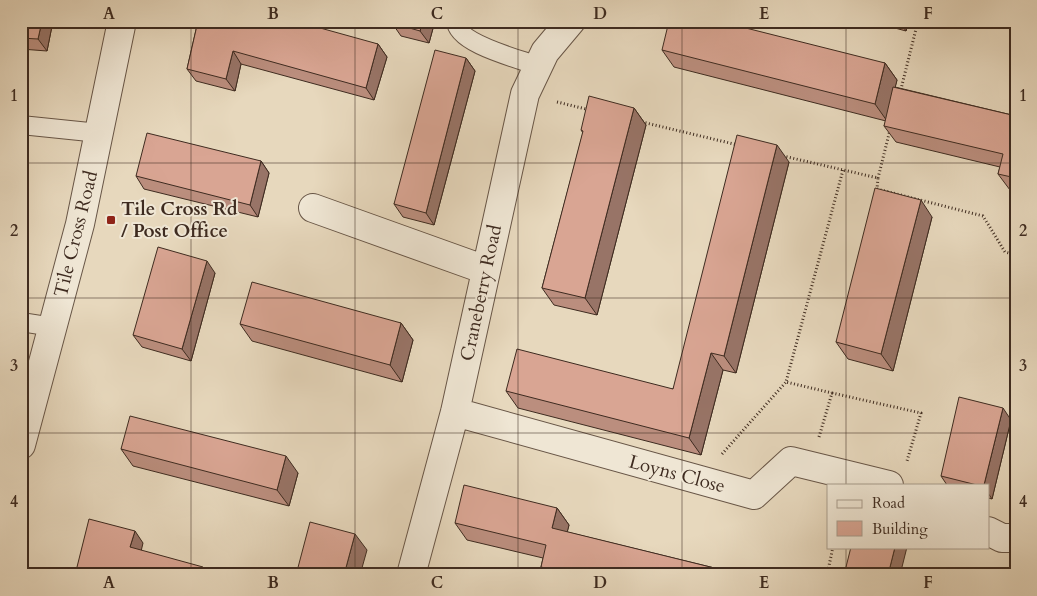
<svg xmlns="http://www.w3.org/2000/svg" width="1037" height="596" font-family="Cardo,serif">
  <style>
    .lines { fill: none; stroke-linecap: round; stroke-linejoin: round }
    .service-casing { stroke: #685647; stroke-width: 20 }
    .minor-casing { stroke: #685647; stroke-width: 30 }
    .tertiary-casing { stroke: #685647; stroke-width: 30 }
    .path { stroke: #3e2b20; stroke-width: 3; stroke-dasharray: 1 2.5; stroke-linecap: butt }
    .service { stroke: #efe6d4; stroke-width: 18 }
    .minor { stroke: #efe6d4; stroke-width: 28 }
    .tertiary { stroke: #efe6d4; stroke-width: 28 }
    .wall { fill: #bb8e7e; stroke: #3e2b20 }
    .shaded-wall { fill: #987467; stroke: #3e2b20 }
    .building { fill: #d9a593; stroke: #3e2b20 }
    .grid { fill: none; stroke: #3e2b20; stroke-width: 1; stroke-opacity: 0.55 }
    .poi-dot { fill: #8f2418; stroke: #efe6d4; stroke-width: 2 }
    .labels { text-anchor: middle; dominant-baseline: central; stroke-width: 4; stroke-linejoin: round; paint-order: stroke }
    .poi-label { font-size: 19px; font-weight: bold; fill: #3e2b20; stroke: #efe6d4; text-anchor: start }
    .street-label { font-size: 19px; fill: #3e2b20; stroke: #efe6d4 }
    .neatline { fill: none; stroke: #3e2b20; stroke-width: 2 }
    .grid-label { font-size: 16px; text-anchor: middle; font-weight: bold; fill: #3e2b20 }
  </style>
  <rect width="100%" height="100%" fill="#e7d8bd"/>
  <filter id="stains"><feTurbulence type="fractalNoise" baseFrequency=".004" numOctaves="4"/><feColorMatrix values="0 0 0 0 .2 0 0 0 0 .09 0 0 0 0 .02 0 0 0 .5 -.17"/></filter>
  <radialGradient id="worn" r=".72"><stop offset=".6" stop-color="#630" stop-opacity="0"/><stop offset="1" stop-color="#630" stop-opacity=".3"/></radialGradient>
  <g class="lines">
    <defs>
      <path id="service" d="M456,21C456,44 520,59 538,66
        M21,125L99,133
        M21,322L53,327"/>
      <path id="minor" d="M313,208L486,270
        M455,412L754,495L791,461L889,485
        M988,531L1002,538H1016
        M411,575L455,412L525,94L545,52L571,21"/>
      <path id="tertiary" d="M21,445L80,224L122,21"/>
    </defs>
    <use href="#service" class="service-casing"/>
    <use href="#minor" class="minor-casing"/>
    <use href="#tertiary" class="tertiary-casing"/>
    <path class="path" d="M900,93L918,21
      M557,102L590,110
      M642,122L738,145
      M783,156L878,178L877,189L983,216L1005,252L1016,255
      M878,178L890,130
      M832,393L921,413L907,461
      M819,437L832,393L786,382L843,170
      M722,454L786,382
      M827,575L833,547"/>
    <use href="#service" class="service"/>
    <use href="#minor" class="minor"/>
    <use href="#tertiary" class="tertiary"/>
  </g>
  <path class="wall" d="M21,21H53L47,51L21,49Z
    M198,21L378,44L387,57L374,100L241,64L235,91L196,81L187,69Z
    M393,21H435L429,43L401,36L392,23Z
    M869,21H909L906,31Z
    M662,50L885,63L897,80L895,87L1016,116V192L1010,190L998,174L1000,167L896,142L884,126L886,121L674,67Z
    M466,58L475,71L434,225L403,217L394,204Z
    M634,108L646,125L597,315L554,305L542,288L583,133L581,130Z
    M261,161L269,173L258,217L144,189L136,176Z
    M789,162L736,373L723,370L701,455L518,408L506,391L673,389Z
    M932,217L893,371L848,359L836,342Z
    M215,273L191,361L142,347L133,335Z
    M401,323L413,340L402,382L252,341L240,324Z
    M1011,420L992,499L988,498V485H947L941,476Z
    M121,449L298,473L289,506L133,466Z
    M557,508L569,525L567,532L743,575H546L541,567L543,558L467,540L455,523Z"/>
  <path class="shaded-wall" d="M42,21H53L47,51L38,39Z
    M423,21H435L429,43L420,31Z
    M902,21H909L906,31L901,24Z
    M378,44L387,57L374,100L366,88Z
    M233,51L241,64L235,91L226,79Z
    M466,58L475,71L434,225L426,213Z
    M885,63L897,80L887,121L875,104Z
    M634,108L646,125L597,315L585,298Z
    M777,145L789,162L736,373L724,356Z
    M261,161L269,173L258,217L250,205Z
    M921,200L932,217L893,371L881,354Z
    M207,261L215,273L191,361L182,349Z
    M401,323L413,340L402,382L390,365Z
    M711,353L723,370L701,455L689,438Z
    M1003,408L1011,420L992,499L988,493V485H984Z
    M286,456L298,473L289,506L277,490Z
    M557,508L569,525L564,545L552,528Z
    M135,531L143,543L139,560L130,547Z
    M355,534L367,550L360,575H344Z
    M895,547H907L900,575H888Z
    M203,567L208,575H201Z"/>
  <path class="building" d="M21,21H42L38,39L21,38Z
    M198,21H295L378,44L366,88L233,51L226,79L187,69Z
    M393,21H423L420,31L392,23Z
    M669,21H718L885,63L875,104L662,50Z
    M890,21H902L901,24Z
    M435,50L466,58L426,213L394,204Z
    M893,87L1016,116V178L998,174L1003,154L884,126Z
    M589,96L634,108L585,298L542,288L583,131L581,130Z
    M147,133L261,161L250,205L136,176Z
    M737,135L777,145L724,356L711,353L689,438L506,391L517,349L673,389Z
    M875,188L921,200L881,354L836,342Z
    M158,247L207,261L182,349L133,335Z
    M252,282L401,323L390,365L240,324Z
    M959,397L1003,408L984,485H977L941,476Z
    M130,416L286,456L277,490L121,449Z
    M464,485L557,508L552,528L743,575H573L541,567L546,545L455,523Z
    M89,519L135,531L130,547L203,567L201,575H75Z
    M310,522L355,534L344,575H296Z
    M851,547H895L888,575H844Z"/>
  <path class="grid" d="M191,21V575M355,21V575M518,21V575M682,21V575M846,21V485M21,163H1016M21,298H1016M21,433H1016M846,547V575"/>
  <rect class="poi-dot" x="106" y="215" width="10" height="10" rx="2.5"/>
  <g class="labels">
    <g class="poi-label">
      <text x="121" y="209">Tile Cross Rd<tspan x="121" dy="22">/ Post Office</tspan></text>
    </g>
    <g class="street-label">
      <text transform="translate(76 234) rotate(-76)">Tile Cross Road</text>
      <text transform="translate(481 293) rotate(-78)">Craneberry Road</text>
      <text transform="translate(677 474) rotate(15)">Loyns Close</text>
    </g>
  </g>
  <rect width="1037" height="596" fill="none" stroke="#e7d8bd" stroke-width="55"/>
  <rect x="827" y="484" width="162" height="65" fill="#efe6d4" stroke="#a89b8c"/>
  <rect x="837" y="500" width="25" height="8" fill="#efe6d4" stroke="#a89b8c"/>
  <text x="872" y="508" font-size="15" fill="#3e2b20">Road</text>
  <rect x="837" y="521" width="25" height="15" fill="#d9a593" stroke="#a89b8c"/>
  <text x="872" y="534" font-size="15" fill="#3e2b20">Building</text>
  <rect x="28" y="28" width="982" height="540" class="neatline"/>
  <g class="grid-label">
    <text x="109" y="19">A</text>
    <text x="273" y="19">B</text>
    <text x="437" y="19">C</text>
    <text x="600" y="19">D</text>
    <text x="764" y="19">E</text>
    <text x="928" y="19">F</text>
    <text x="14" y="101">1</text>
    <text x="1023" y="101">1</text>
    <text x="14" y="236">2</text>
    <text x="1023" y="236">2</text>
    <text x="14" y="371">3</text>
    <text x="1023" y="371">3</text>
    <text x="14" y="507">4</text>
    <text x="1023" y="507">4</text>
    <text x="109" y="588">A</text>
    <text x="273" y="588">B</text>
    <text x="437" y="588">C</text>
    <text x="600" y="588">D</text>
    <text x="764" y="588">E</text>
    <text x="928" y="588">F</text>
  </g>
  <rect width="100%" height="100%" filter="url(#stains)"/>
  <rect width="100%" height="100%" fill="url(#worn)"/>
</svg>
